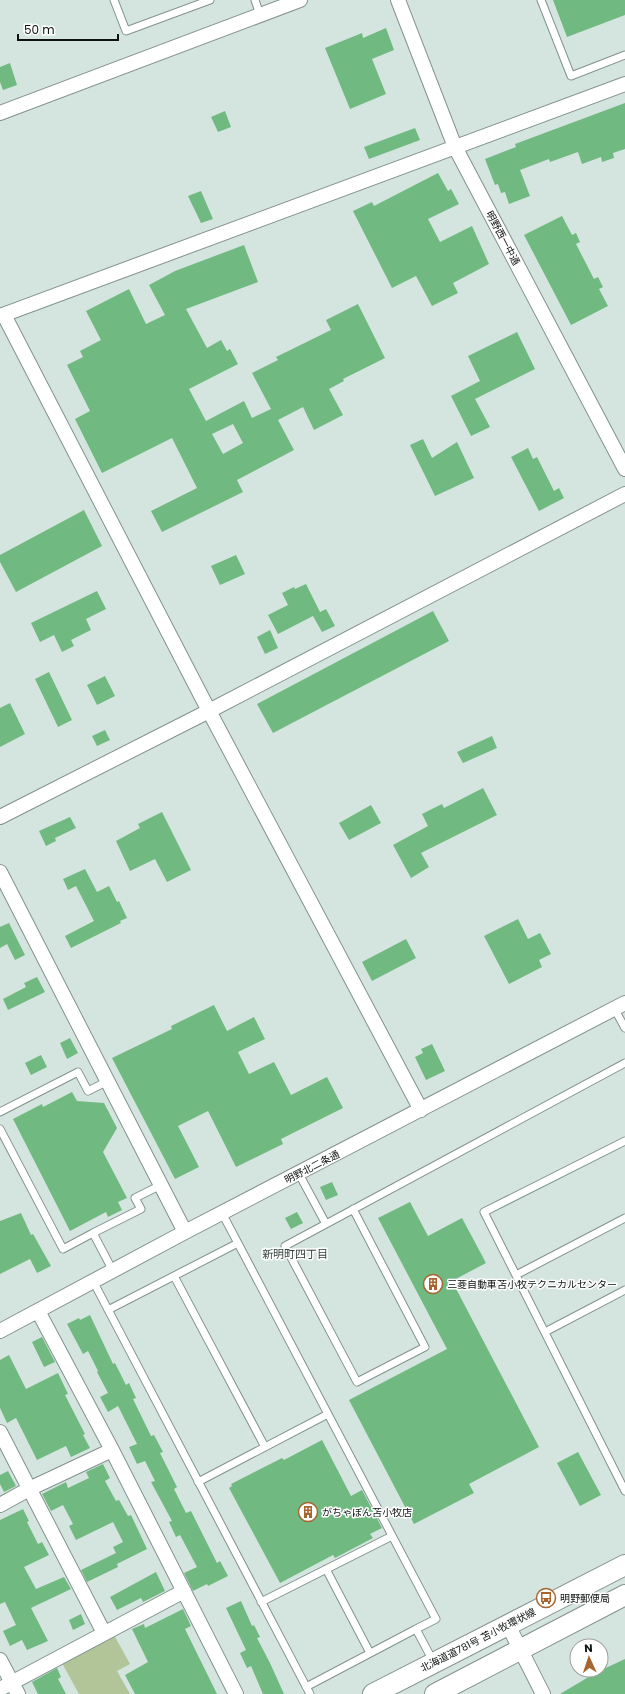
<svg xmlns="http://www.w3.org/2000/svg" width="625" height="1694" font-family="Poppins,'Noto Sans JP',sans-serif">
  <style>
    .green { fill: #b1c598 }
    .building { fill: #70ba82; fill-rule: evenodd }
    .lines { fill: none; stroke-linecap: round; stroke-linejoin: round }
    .lane-casing { stroke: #83928e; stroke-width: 9 }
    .street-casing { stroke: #83928e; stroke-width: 16 }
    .secondary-casing { stroke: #83928e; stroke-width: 22 }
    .lane { stroke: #fff; stroke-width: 7 }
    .street { stroke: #fff; stroke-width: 14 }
    .secondary { stroke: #fff; stroke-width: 20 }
    .labels { text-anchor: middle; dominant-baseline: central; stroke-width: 3; stroke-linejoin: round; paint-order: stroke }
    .street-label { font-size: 10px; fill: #0d1211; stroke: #fff }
    .poi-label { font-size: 10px; fill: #0d1211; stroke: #fff; text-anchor: start }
    .neighbourhood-label { font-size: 11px; fill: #33403c; stroke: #fff }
  </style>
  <rect width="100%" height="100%" fill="#d4e4de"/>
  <path class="green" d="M114,1635L130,1664L117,1671L130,1694H79L62,1663Z"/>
  <path class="building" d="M553,0H625V15L567,37Z
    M386,28L394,50L372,59L386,94L350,109L325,48L362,33L363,38Z
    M10,63L17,85L3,90L0,82V67Z
    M625,103V149L613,153L614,158L602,162L601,157L582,164L578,152L550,162L549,159L520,170L530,196L509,204L505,192L501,193L498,184L495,185L485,159L516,147L515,144Z
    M225,111L231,127L218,132L211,117Z
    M415,128L420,140L369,159L364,147Z
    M438,173L448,191L451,189L459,204L428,219L440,242L472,226L489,264L453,283L458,293L432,306L416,276L392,288L353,211L372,202L374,206Z
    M201,191L213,219L201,223L188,196Z
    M562,216L572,235L576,233L580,242L576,244L594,279L598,277L603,287L599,289L608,306L571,325L524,235Z
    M244,245L258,282L186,309L207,348L221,340L227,351L230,349L238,364L189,389L206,421L244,401L252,418L271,409L252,373L278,360L276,357L331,330L326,320L358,304L385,358L343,379L344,381L329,389L343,415L314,430L303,407L278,420L294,450L237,480L243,492L162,532L151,511L197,488L172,438L102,473L75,419L90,411L67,365L83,357L80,351L101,340L86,311L129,289L146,324L165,315L149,285L175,271ZM233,424L243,443L223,454L212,434Z
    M517,332L535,369L475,399L490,427L471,436L451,396L480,381L468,356Z
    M423,439L432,458L457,442L474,478L435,496L410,445Z
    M528,448L533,459L537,457L554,491L559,488L564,498L539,511L511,457Z
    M84,510L102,546L16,592L0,562V555Z
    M236,555L245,574L220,585L211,566Z
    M306,584L320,612L326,609L335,626L322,632L313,616L278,634L268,615L288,605L282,593L294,587L295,589Z
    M97,591L106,609L86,619L91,630L71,640L74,646L62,652L54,635L40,642L31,623Z
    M433,611L449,641L273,733L257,704Z
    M270,630L278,648L265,654L257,637Z
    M49,672L72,720L58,727L35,679Z
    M105,676L115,696L97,705L87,685Z
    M10,703L25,734L0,747V708Z
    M105,730L110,740L97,746L92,736Z
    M492,736L497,748L463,763L457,752Z
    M483,788L497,815L421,853L429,867L411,878L393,845L428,826L422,814L442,804L444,808Z
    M371,805L381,823L349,840L339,823Z
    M162,812L191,870L167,882L155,859L130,871L116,841L140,828L138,824Z
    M70,817L76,828L55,838L56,841L46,846L39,831Z
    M85,869L97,892L109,886L117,902L119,901L127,918L120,921L121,923L71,948L65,936L94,921L76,886L68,890L63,879Z
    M518,919L528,939L540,933L551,954L539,960L542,967L509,984L484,936Z
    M9,923L25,955L15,960L7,944L0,948V927Z
    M406,939L416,958L372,981L362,962Z
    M37,977L45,992L8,1010L3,999L26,987L24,983Z
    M214,1005L227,1031L254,1017L265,1039L238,1052L249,1074L274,1062L291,1095L327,1077L343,1108L281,1139L283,1144L236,1167L208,1111L178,1126L199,1167L175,1179L112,1058L172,1029L171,1026Z
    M70,1038L78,1053L67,1059L60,1043Z
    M432,1044L445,1071L426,1080L415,1057L423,1053L421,1049Z
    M41,1055L47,1067L31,1075L25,1063Z
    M72,1092L77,1101L104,1103L117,1128L103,1152L127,1198L118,1202L122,1210L108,1217L106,1212L70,1231L13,1119L42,1104L43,1107Z
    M332,1182L338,1195L326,1200L320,1187Z
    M410,1202L428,1236L462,1218L486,1263L452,1281L539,1447L469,1484L474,1493L414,1524L349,1400L447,1349L378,1218Z
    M297,1212L303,1223L291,1229L285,1218Z
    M21,1213L31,1235L33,1234L51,1266L37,1273L30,1259L0,1274V1221Z
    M90,1315L113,1364L115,1363L126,1385L129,1383L136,1398L133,1399L151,1436L154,1435L163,1452L160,1453L177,1487L174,1489L186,1513L191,1511L217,1563L220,1561L228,1576L208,1586L207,1584L193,1591L184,1573L197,1567L180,1535L176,1537L169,1522L172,1521L151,1482L155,1481L145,1461L137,1464L129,1447L137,1444L118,1406L108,1412L100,1397L108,1393L97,1372L98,1371L88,1351L83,1354L67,1324L79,1318L80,1320Z
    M42,1337L55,1362L44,1367L32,1342Z
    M9,1355L26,1389L58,1373L68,1394L65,1395L85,1434L83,1435L90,1448L71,1457L66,1446L37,1460L16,1418L7,1423L0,1408V1360Z
    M322,1440L351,1496L362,1490L382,1528L370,1534L373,1538L335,1558L333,1555L280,1583L229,1488L232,1486L231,1484L282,1458L284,1460Z
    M578,1452L601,1495L580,1506L557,1463Z
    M103,1464L110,1478L105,1481L116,1501L119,1500L128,1516L131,1515L147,1549L117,1564L118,1567L87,1582L81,1570L116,1553L113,1547L123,1542L113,1522L76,1540L69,1526L73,1524L63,1505L51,1511L42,1494L66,1482L68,1488L89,1478L86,1472Z
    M8,1471L16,1486L4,1492L0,1484V1475Z
    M23,1509L29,1521L27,1522L38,1544L42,1542L49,1555L24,1567L36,1589L64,1577L71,1589L31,1608L48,1641L27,1650L22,1640L10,1646L3,1631L16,1625L5,1602L0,1604V1520Z
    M156,1572L165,1591L143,1602L141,1598L117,1610L110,1597Z
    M241,1601L252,1626L254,1625L260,1637L257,1638L270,1663L284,1694H263L251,1666L247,1668L240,1653L246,1650L226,1608Z
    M183,1609L191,1626L185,1629L217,1694H135L125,1675L148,1662L132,1629L144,1624L145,1628Z
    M81,1614L85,1624L73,1630L69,1620Z
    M625,1659V1694H560L597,1672Z
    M57,1668L61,1677L58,1679L66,1694H38L32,1682Z"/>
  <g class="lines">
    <defs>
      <path id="lane" d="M114,0L126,31L210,0
        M255,0L260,15
        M541,0L571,76L625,55
        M614,1008L625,1028
        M0,1112L78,1072L88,1091L108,1081
        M0,1129L63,1249L93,1233L113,1271
        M625,1141L484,1212L625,1491
        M299,1174L326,1224L625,1063
        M222,1213L436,1619L416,1629L433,1661
        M326,1224L285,1246L357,1382L425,1347L353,1209
        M93,1233L141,1209L135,1198L161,1185
        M516,1275L625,1218
        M174,1276L265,1447
        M93,1281L310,1694
        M108,1310L238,1243
        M545,1332L625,1290
        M198,1482L328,1414
        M326,1569L370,1653
        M261,1602L392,1536
        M306,1687L416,1629"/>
      <path id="street" d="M398,0L455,147L625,469
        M0,113L300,0
        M4,315L209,711L421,1110
        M0,316L625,84
        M0,817L209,711L625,494
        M0,872L185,1232
        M38,1311L112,1450L236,1694
        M0,1331L185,1232L625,1003
        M0,1432L104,1633
        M0,1505L29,1489L112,1450
        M508,1625L543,1694
        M0,1660L18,1694
        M0,1689L184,1591"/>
      <path id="secondary" d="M373,1694L625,1565
        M435,1694L625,1595"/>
    </defs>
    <use href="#lane" class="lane-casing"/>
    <use href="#street" class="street-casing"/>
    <use href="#secondary" class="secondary-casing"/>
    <use href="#lane" class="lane"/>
    <use href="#street" class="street"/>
    <use href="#secondary" class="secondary"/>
  </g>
  <defs>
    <symbol id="building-ring" viewBox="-11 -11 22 22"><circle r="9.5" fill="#fff" stroke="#a76630" stroke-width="1.5"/><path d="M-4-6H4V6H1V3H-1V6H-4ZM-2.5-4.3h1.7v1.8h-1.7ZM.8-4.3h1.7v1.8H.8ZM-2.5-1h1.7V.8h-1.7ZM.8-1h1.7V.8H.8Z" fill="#a76630"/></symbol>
    <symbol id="bus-ring" viewBox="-11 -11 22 22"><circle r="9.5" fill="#fff" stroke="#a76630" stroke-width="1.5"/><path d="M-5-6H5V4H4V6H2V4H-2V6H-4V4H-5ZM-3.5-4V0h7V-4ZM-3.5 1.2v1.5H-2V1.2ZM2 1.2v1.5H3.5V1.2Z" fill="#a76630"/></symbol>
  </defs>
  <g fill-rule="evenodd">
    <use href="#building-ring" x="422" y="1273" width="22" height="22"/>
    <use href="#building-ring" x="297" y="1501" width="22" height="22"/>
    <use href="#bus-ring" x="535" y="1587" width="22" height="22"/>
  </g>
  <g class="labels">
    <g class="street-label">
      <text transform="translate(503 238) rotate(62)">明野西一中通</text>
      <text transform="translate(312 1167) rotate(-27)">明野北二条通</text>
      <text transform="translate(478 1640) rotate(-27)">北海道道781号 苫小牧環状線</text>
    </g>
    <g class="poi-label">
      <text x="447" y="1284">三菱自動車苫小牧テクニカルセンター</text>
      <text x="322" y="1512">がちゃぽん苫小牧店</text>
      <text x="560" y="1598">明野郵便局</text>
    </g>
    <g class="neighbourhood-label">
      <text x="295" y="1254">新明町四丁目</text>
    </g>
  </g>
  <g transform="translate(589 1658) rotate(357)"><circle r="19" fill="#ffffff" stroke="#9ea0a0"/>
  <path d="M0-3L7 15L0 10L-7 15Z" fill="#a76630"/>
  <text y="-6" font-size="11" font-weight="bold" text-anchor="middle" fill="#0d1211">N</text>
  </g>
  <path d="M18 34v6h100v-6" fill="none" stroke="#0d1211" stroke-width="2"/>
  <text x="24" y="34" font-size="12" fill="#0d1211" stroke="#ffffff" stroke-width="3" paint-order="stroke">50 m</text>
</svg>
